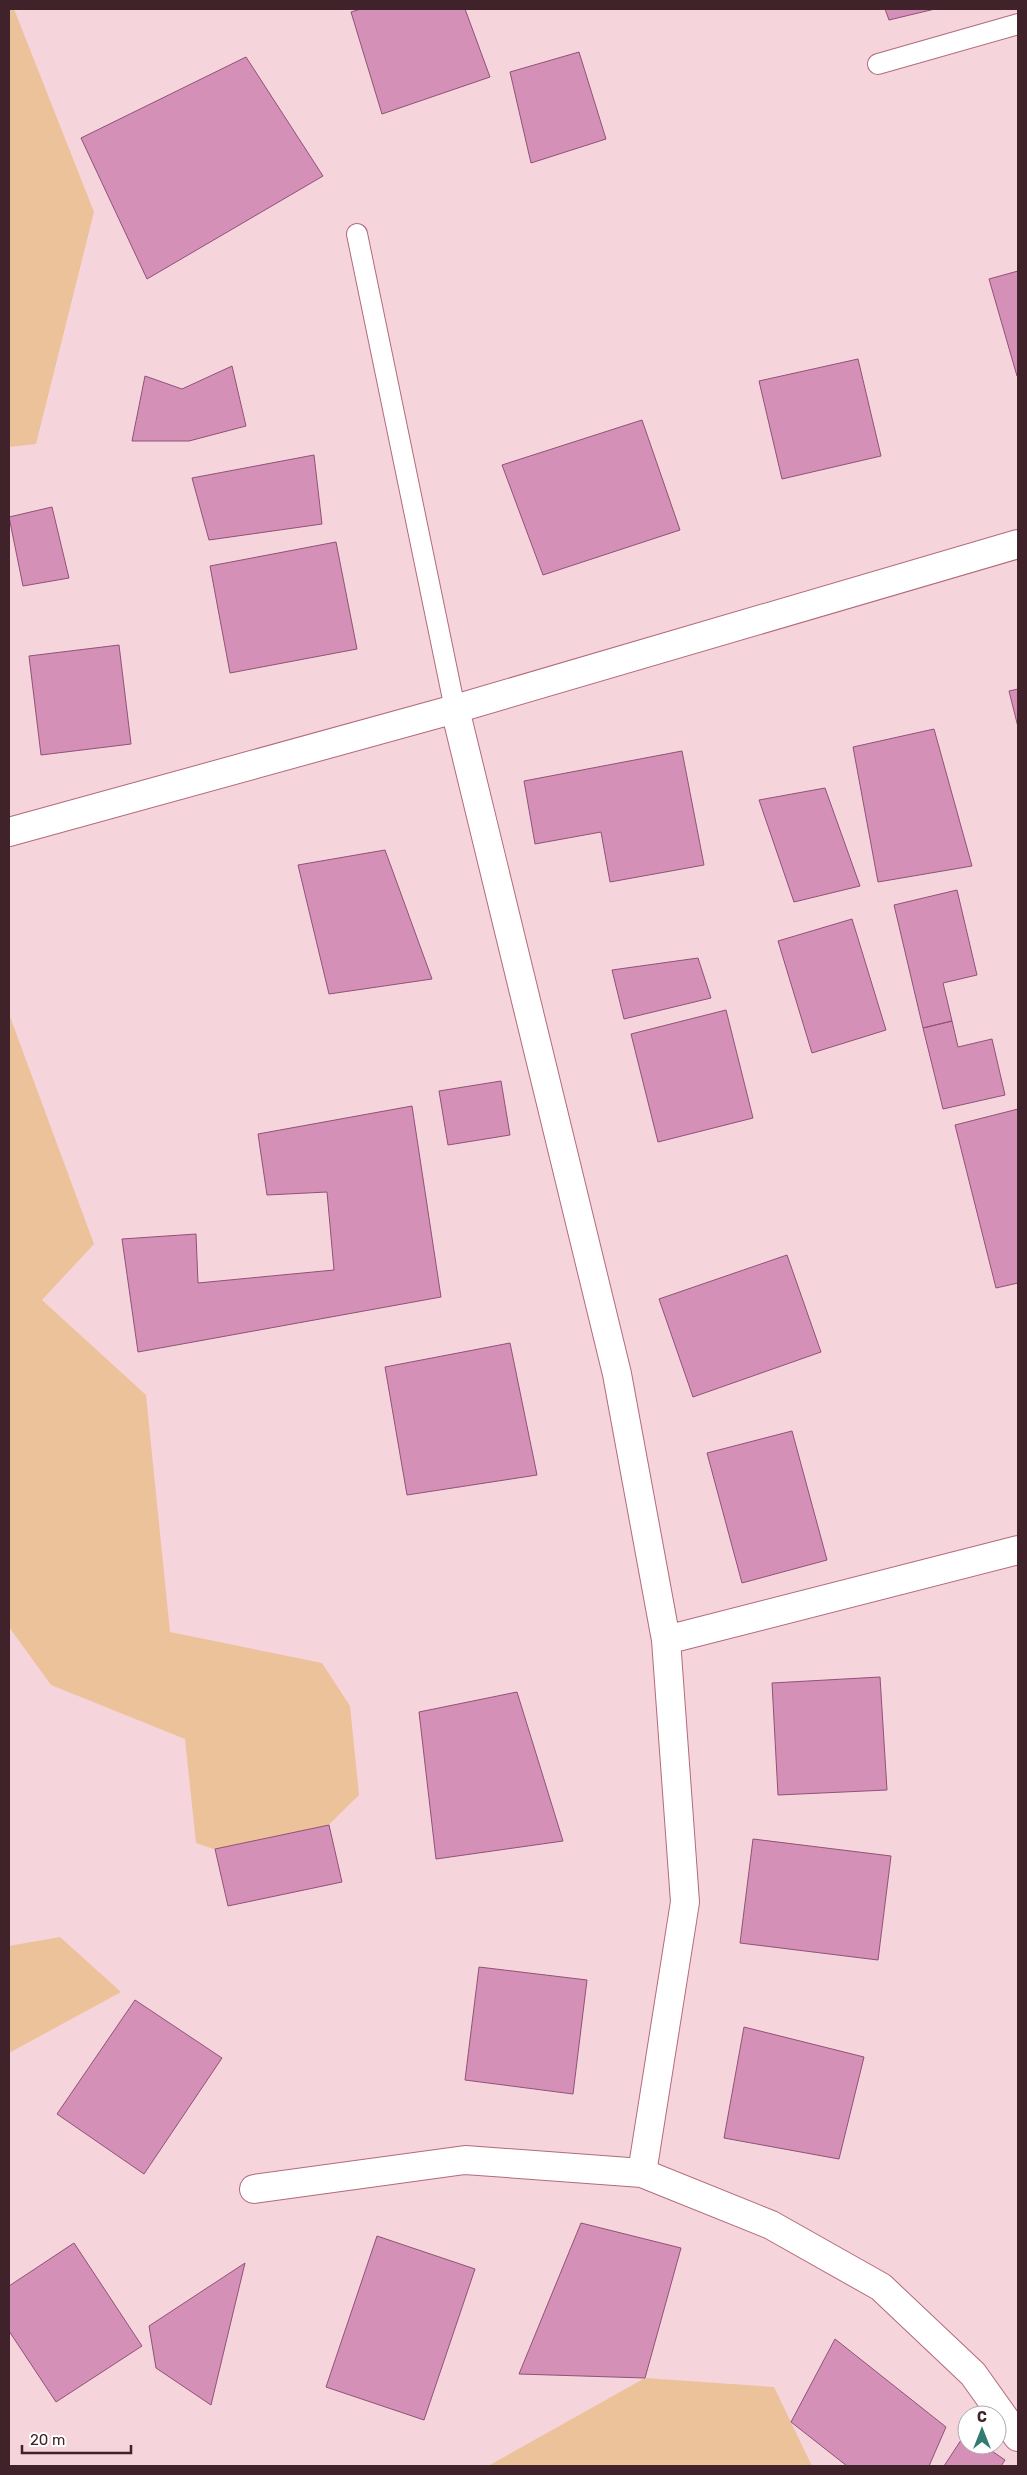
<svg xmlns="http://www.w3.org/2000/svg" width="1027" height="2475" font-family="Rubik,sans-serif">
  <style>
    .green { fill: #ecc29b }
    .building { fill: #d490b7; stroke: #905277 }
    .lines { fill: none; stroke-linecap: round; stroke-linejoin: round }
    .lane-casing { stroke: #b36a7c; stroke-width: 22 }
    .street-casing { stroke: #b36a7c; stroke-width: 30 }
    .lane { stroke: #fff; stroke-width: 20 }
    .street { stroke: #fff; stroke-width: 28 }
  </style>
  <rect width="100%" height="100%" fill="#f5d4db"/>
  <path class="green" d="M9,9H14L94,212L36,444L9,447Z
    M9,1014L94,1244L42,1300L146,1395L170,1632L322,1663L350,1706L359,1795L281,1872L196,1843L185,1739L51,1685L9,1627Z
    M60,1937L121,1992L9,2053V1946Z
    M645,2378L774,2387L812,2466H488Z"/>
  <path class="building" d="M361,9H465L490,77L382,114L351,12Z
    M885,9H935L889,20Z
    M579,52L606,139L531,163L510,72Z
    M246,57L323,176L147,279L81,138Z
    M1018,271V376H1017L989,279Z
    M858,359L881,456L782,479L759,381Z
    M232,366L246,426L189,441H132L145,376L182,389Z
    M642,420L680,530L543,575L502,465Z
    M314,455L322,524L209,540L192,478Z
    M52,507L69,578L23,586L9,517Z
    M336,542L357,649L230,673L210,566Z
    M119,645L131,744L41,755L29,656Z
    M1018,689V727L1009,691Z
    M934,729L972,866L878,882L853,747Z
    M682,751L704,865L610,882L601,832L535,844L524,781Z
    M825,788L860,886L794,902L759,800Z
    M385,850L432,979L329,994L298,865Z
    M957,890L977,975L943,983L952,1021L923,1028L894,905Z
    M852,919L886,1030L812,1053L778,941Z
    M698,958L711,998L624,1019L612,970Z
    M726,1010L753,1118L658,1142L631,1034Z
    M952,1021L958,1047L992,1039L1005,1095L943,1109L923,1028Z
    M501,1081L510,1135L448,1145L439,1091Z
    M412,1106L441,1297L138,1352L122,1239L196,1234L198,1283L334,1270L327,1192L267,1195L258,1134Z
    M1018,1109V1283L996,1288L955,1125Z
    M787,1255L821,1352L693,1397L659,1299Z
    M510,1343L537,1475L407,1495L385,1367Z
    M792,1431L827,1560L742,1583L707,1453Z
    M880,1677L887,1790L778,1795L772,1683Z
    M517,1692L563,1841L436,1859L419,1712Z
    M329,1825L342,1882L228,1906L215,1849Z
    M753,1839L891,1856L878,1960L740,1943Z
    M479,1967L587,1980L573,2094L465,2080Z
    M135,2000L222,2058L144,2174L57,2114Z
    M744,2027L864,2057L839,2159L724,2138Z
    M581,2223L681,2248L645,2378L519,2374Z
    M377,2236L475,2269L424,2420L326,2387Z
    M74,2243L142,2346L56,2402L9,2331V2286Z
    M245,2263L211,2405L156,2368L149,2326Z
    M835,2339L946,2427L929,2466H847L791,2422Z
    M965,2434L967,2445H983L1005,2460L1001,2466H944Z"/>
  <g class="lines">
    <defs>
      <path id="lane" d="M878,64L1018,24
        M357,234L455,709"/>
      <path id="street" d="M455,709L617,1374L666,1640L685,1902L642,2173
        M9,832L455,709L1018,544
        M666,1640L1018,1550
        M254,2189L465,2160L642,2173L771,2225L881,2287L973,2374L1018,2437"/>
    </defs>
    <use href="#lane" class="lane-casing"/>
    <use href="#street" class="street-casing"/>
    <use href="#lane" class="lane"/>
    <use href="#street" class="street"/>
  </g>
  <rect width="1027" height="2475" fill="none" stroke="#40222a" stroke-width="20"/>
  <g transform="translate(982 2430)"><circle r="24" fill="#ffffff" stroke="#b3a7aa"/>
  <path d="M0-4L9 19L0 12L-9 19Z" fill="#357b72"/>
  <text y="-8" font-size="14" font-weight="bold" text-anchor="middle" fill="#40222a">С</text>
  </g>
  <path d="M22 2445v8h109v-8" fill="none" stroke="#40222a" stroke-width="2.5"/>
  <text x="30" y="2445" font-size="15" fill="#40222a" stroke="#ffffff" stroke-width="4" paint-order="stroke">20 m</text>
</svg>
